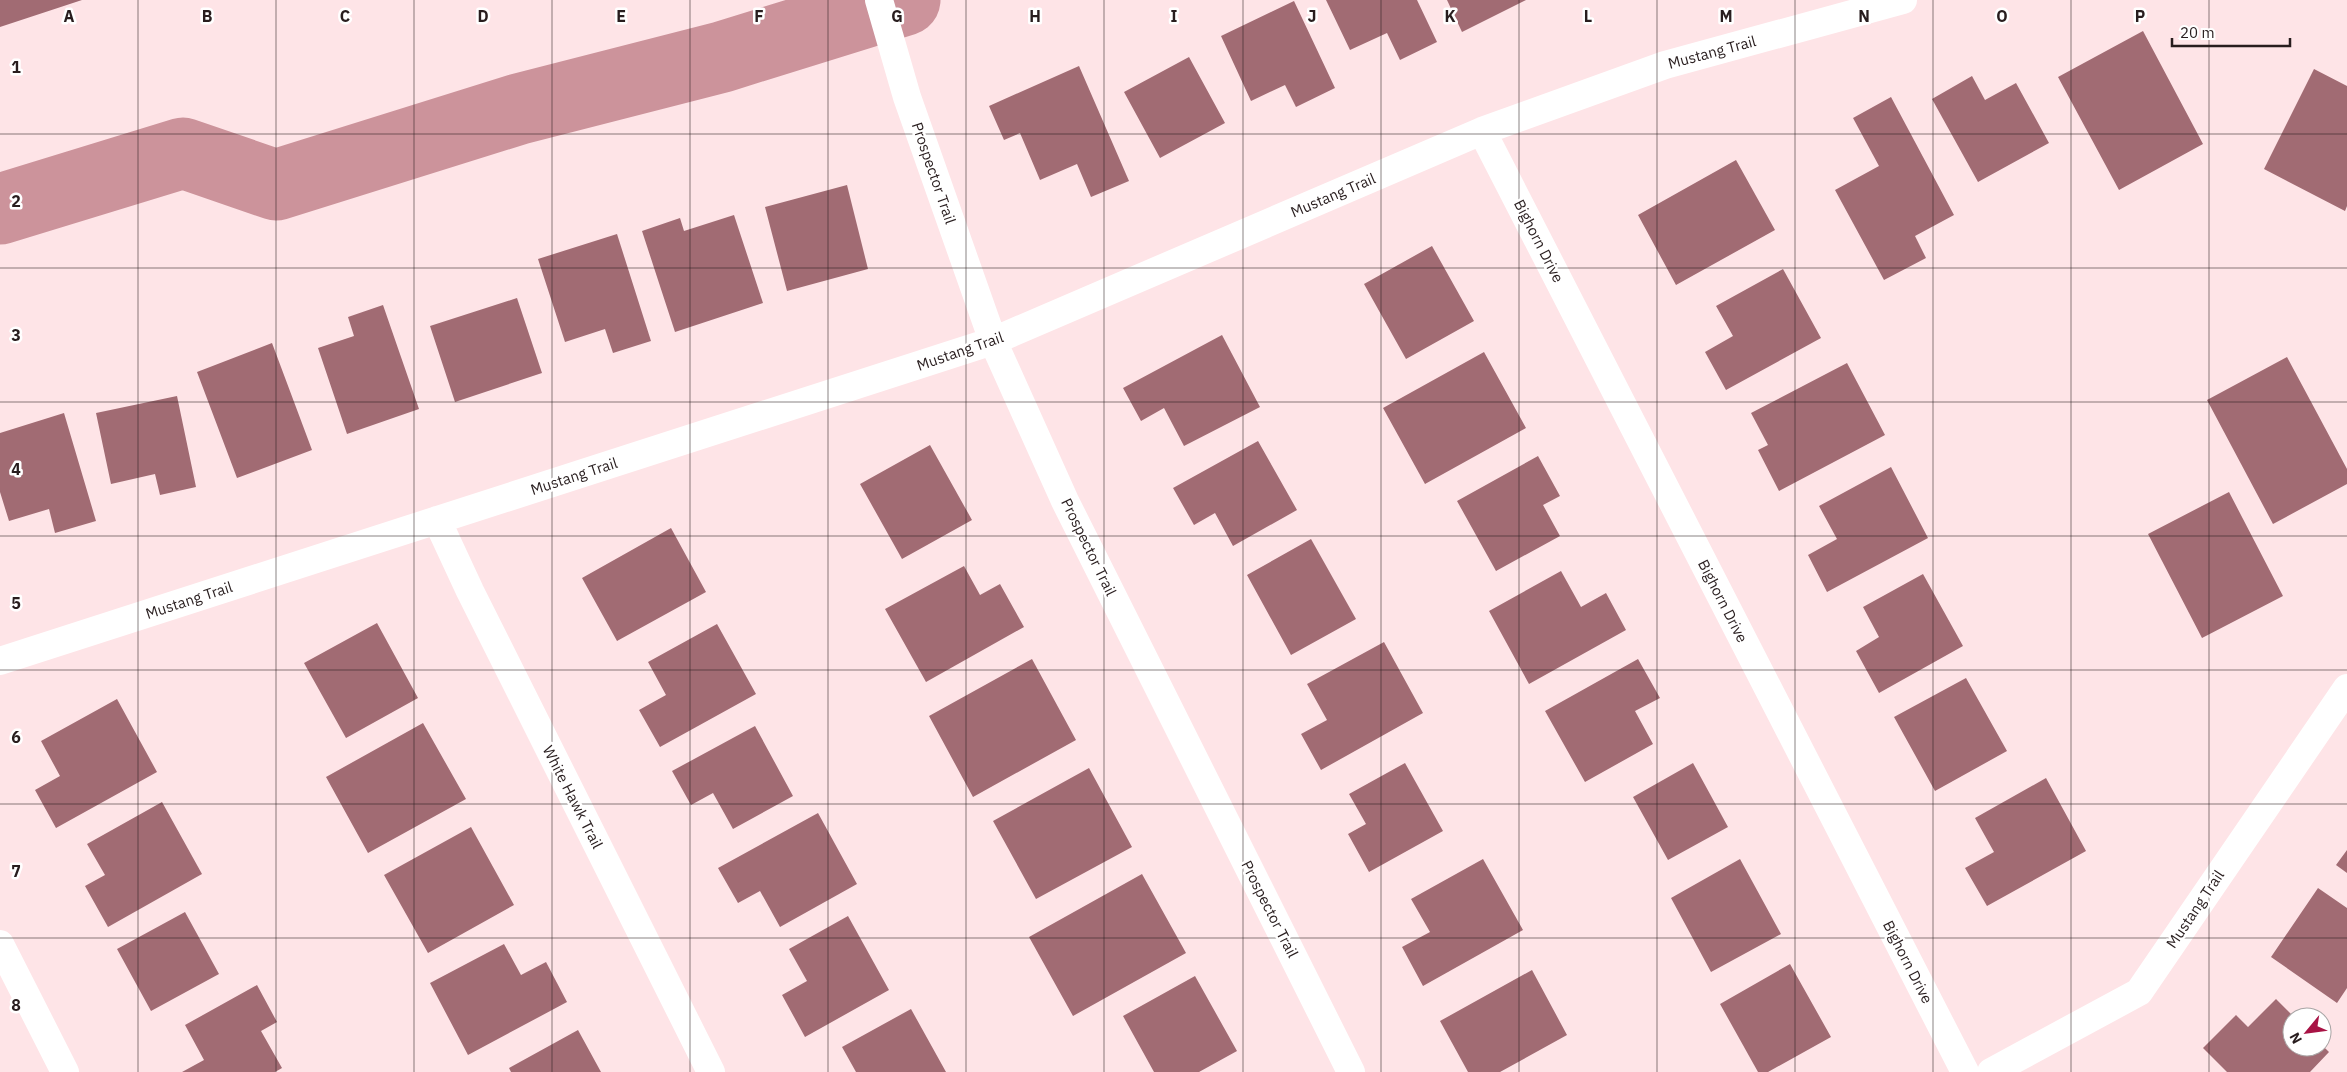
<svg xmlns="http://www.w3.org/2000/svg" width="2347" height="1072" font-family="'IBM Plex Sans',sans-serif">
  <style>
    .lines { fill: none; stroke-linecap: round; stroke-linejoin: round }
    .river { stroke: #cc939b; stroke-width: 71 }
    .building { fill: #a16b73 }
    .minor { stroke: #fff; stroke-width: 28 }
    .grid { fill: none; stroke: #281d1e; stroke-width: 1; stroke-opacity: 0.55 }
    .labels { text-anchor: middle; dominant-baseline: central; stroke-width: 5; stroke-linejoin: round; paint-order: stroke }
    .street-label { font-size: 15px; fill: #281d1e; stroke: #fff }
    .grid-label { font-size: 16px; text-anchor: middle; font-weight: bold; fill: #281d1e; stroke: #fff; stroke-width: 5; stroke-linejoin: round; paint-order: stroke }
  </style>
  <rect width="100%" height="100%" fill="#fee4e7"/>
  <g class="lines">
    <path class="river" d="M0,209L183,153L276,185L519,109L722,57L905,0"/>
  </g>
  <path class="building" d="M0,0H82L0,27Z
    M1326,0H1417L1437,42L1400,60L1387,33L1350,50Z
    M1447,0H1526L1462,32Z
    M1294,1L1335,88L1296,107L1285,85L1251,101L1221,36Z
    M2143,31L2203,144L2119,190L2058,77Z
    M1189,57L1225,123L1160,158L1124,92Z
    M1079,66L1129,181L1091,197L1077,164L1040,180L1020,133L1004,140L989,106Z
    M2314,69L2347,86V206L2345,211L2264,169Z
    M1972,76L1985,100L2016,83L2049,143L1978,182L1932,99Z
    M1891,97L1954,215L1915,236L1926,258L1884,280L1835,190L1879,166L1853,118Z
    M1736,160L1775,230L1676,285L1638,215Z
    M847,185L868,269L787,291L765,207Z
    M734,215L763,303L675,332L642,231L680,218L684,231Z
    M617,234L651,341L613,353L605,329L565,342L538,259Z
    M1432,246L1474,321L1406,359L1364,284Z
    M1783,269L1821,338L1726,390L1705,352L1733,336L1716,306Z
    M517,298L542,373L455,402L430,326Z
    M383,305L419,409L347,434L318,348L354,336L348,317Z
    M1222,335L1260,407L1184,446L1164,408L1141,421L1123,388Z
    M272,343L312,450L237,478L197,372Z
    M1484,352L1526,428L1425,484L1383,408Z
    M2287,357L2347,469V484L2273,524L2207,400Z
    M1847,363L1885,435L1779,491L1758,450L1768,445L1751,413Z
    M177,396L196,487L160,495L155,474L111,484L96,413Z
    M64,413L96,521L55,533L49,509L9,521L0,492V433Z
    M1258,441L1297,510L1233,546L1215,513L1194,525L1173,488Z
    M930,445L972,520L902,559L860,484Z
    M1538,456L1560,496L1543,505L1560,536L1496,571L1457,501Z
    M1891,467L1928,538L1827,592L1808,555L1837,539L1819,506Z
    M2229,492L2283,596L2202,638L2148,534Z
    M671,528L706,592L617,641L582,578Z
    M1311,539L1356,619L1291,655L1247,575Z
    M964,566L980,595L1000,584L1024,627L926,682L885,609Z
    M1561,571L1581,607L1606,593L1626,630L1529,684L1489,611Z
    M1923,574L1963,646L1879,693L1856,651L1879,637L1863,607Z
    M377,623L418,698L346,738L304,663Z
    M717,624L756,694L660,747L639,710L666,695L648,662Z
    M1384,642L1423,713L1321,770L1301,734L1327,720L1307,684Z
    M1032,659L1076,740L973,797L929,716Z
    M1638,659L1660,698L1635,711L1653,744L1585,782L1545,711Z
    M1966,678L2007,751L1935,791L1894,717Z
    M117,699L157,772L56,828L35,790L60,776L41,741Z
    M423,723L466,799L368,853L326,777Z
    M755,726L793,796L733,829L713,793L691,805L672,771Z
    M1405,763L1443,831L1369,872L1348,834L1366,824L1349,794Z
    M1693,763L1728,827L1668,860L1633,797Z
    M1089,768L1132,847L1036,899L993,821Z
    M2046,778L2086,851L1987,906L1965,868L1994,852L1975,818Z
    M162,802L202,874L108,927L85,886L105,875L87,844Z
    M818,813L857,884L780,927L760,891L738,903L718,868Z
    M471,827L514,905L428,953L384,875Z
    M2347,850V873L2336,865Z
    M1483,859L1523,930L1423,986L1402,947L1430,932L1411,899Z
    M1740,859L1781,934L1711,972L1671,898Z
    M1142,874L1186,953L1073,1016L1029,937Z
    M2318,888L2347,908V988L2337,1003L2271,957Z
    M185,912L219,974L151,1011L117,949Z
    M848,916L889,990L805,1037L782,995L807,981L789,949Z
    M504,944L521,975L546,962L567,1002L468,1055L430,983Z
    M1790,964L1831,1037L1768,1072H1758L1720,1004Z
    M1532,970L1567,1035L1500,1072H1468L1440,1021Z
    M1195,976L1237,1051L1199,1072H1154L1123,1016Z
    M257,985L277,1022L261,1031L282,1068L275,1072H182L204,1060L185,1025Z
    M2276,999L2294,1017H2292V1047H2322V1045L2329,1052L2310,1072H2227L2203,1048L2236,1015L2248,1027Z
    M911,1009L946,1072H856L842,1047Z
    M578,1030L601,1072H511L509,1068Z"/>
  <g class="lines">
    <path class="minor" d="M879,0L907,97L993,341L1065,501L1351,1072
      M1482,131L1965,1072
      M437,520L470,591L711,1072
      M0,661L993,341L1482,131L1665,65L1903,0
      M0,944L65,1072
      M1991,1072L2139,992L2347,688"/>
  </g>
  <path class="grid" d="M138,0V1072M276,0V1072M414,0V1072M552,0V1072M690,0V1072M828,0V1072M966,0V1072M1104,0V1072M1243,0V1072M1381,0V1072M1519,0V1072M1657,0V1072M1795,0V1072M1933,0V1072M2071,0V1072M2209,0V1072M0,134H2347M0,268H2347M0,402H2347M0,536H2347M0,670H2347M0,804H2347M0,938H2347"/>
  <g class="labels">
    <g class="street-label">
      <text transform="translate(1712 52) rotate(-15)">Mustang Trail</text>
      <text transform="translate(934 173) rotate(71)">Prospector Trail</text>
      <text transform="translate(1333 195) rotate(-23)">Mustang Trail</text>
      <text transform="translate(1539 241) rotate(63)">Bighorn Drive</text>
      <text transform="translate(960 351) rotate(-19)">Mustang Trail</text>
      <text transform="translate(574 476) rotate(-18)">Mustang Trail</text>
      <text transform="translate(1089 547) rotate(64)">Prospector Trail</text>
      <text transform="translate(189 600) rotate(-18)">Mustang Trail</text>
      <text transform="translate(1723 601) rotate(63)">Bighorn Drive</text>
      <text transform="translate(573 797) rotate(63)">White Hawk Trail</text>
      <text transform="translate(1270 909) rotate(63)">Prospector Trail</text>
      <text transform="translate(2195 909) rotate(-56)">Mustang Trail</text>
      <text transform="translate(1908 962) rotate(63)">Bighorn Drive</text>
    </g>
  </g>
  <g class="grid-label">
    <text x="69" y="22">A</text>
    <text x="207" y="22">B</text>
    <text x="345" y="22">C</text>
    <text x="483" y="22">D</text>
    <text x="621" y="22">E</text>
    <text x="759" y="22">F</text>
    <text x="897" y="22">G</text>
    <text x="1035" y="22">H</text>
    <text x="1174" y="22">I</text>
    <text x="1312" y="22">J</text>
    <text x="1450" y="22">K</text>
    <text x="1588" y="22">L</text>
    <text x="1726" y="22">M</text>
    <text x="1864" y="22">N</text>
    <text x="2002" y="22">O</text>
    <text x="2140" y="22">P</text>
    <text x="16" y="73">1</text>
    <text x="16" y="207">2</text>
    <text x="16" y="341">3</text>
    <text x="16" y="475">4</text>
    <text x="16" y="609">5</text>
    <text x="16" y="743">6</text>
    <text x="16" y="877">7</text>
    <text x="16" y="1011">8</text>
  </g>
  <g transform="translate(2307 1032) rotate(241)"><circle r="24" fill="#ffffff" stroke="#a9a5a5"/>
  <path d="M0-4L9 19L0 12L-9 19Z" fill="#a81345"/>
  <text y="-8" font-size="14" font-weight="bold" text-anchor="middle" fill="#281d1e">N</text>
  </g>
  <path d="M2172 38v8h118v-8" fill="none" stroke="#281d1e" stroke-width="2.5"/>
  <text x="2180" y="38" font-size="15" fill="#281d1e" stroke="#ffffff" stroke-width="4" paint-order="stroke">20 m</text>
</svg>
